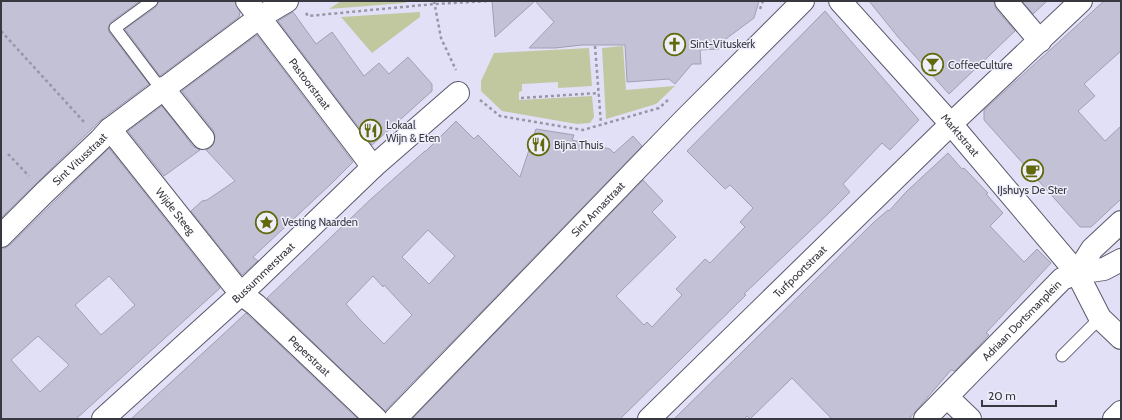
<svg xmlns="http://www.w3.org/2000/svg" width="1122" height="420" font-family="Cabin,sans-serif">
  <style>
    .green { fill: #c1c79f }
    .building { fill: #c2c1d6; stroke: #a19fb4; fill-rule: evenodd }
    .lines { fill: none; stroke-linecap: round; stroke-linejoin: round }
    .service-casing { stroke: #5a586b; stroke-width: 13 }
    .minor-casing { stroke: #5a586b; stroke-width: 24 }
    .tertiary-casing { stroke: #5a586b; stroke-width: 24 }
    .path { stroke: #9796a6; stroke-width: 2.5; stroke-dasharray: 3 3; stroke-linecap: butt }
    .service { stroke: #fff; stroke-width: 11 }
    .minor { stroke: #fff; stroke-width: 22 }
    .tertiary { stroke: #fff; stroke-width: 22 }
    .labels { text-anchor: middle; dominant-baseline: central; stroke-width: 3; stroke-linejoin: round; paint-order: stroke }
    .poi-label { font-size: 11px; fill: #383840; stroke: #efeffc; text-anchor: start }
    .street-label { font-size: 11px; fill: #383840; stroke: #efeffc }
  </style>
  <rect width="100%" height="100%" fill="#e2e0f6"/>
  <path class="green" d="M341,1H411L404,3L329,9Z
    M420,12V17L372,53L341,17Z
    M623,46L626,90L675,86L656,104L606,119L602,48Z
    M589,48L592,86L558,88V82L522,84V91L519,92V100L592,96L594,117L590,123L577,124L502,111L481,91V81L494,53Z"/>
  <path class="building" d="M1,1H140L111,22L108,28L109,32L149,84L102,119L1,218Z
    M159,1H235L240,12L239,17L160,76L125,29L156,7Z
    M492,1H759L754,18L719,44V49L700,50L701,64H692L675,84L669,79L627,82L625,45H582L555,48H529L554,22L535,1L495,37Z
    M869,1H994L996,9L1015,31L949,94L898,37Z
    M1022,1H1047L1033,14Z
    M1104,1H1121V51L1084,84L1095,96L1078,111L1105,141L1121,126V199L1091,227H1080L984,120V110Z
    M825,11L919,120L890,150L882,143L843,184L850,192L831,211L744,294L746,295L620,419H412L643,180L663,201L652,212L676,237L616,296L644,325L647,322L652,327L682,295L676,289L705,259L710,263L745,227L740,222L753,208L730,185L725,189L687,151Z
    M293,12L316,44L332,32L364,76L379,63L389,74L408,57L432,84V91L372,145L278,21Z
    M257,35L353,162L332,183L253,257L258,261L242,275L191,211L202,201L207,200L235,181L206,150L211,147L214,143L215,136L213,130L182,91Z
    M162,106L193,146L200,150L164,176L128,131Z
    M456,121L474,139L478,135L520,177L536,129L574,135L572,140L610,149L614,153L633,136L642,146L385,411L267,298L371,199L425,151H426ZM428,230L455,256L429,284L402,257ZM373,276L383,287L384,285L412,315L384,344L362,322L346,304Z
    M109,148L220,288L76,419H1V248H5L10,245ZM109,276L135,305L101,335L75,305ZM38,336L69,365L40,392L11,360Z
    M948,153L962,169L964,168L988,193L986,194L1003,213L990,226L1024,262L1037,249L1051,263L986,333L989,335L955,371L951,370L909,419H832L792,378L750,419L747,416L744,419H674L874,222L888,210L889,211L906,192Z
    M246,313L358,419H131L230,328Z"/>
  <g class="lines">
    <defs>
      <path id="service" d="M152,1L115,28L161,89
        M1062,356L1100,318"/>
      <g id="minor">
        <path id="s1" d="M247,1L373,167"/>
        <path d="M1006,1L1040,41"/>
        <path d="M163,88L203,138"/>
        <path id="s2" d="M110,129L241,294L256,305L376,419"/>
        <path id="s3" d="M1,236L44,193L100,140L110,129L260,17L287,1"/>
        <path d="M1077,273L1100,318L1121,338"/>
        <path d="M1077,273L1092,249L1121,222"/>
        <path d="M947,397L970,419"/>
        <path id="s4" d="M103,419L241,294L373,167L458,93"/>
        <path id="s5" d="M395,419L684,120L803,1"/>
        <path id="s6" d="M649,419L951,124L1081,1"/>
        <path id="s7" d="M925,419L1062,279L1077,273"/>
        <path d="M1114,419L1121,412"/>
      </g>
      <g id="tertiary">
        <path id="s8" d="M840,1L951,124L1077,273L1104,269L1121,260"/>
      </g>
    </defs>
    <use href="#service" class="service-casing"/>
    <use href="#minor" class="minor-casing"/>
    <use href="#tertiary" class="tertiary-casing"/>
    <path class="path" d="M434,1L441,38L456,70
      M760,9L763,1
      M306,13L308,16L434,4L490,1
      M1,31L85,123
      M595,46L601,124
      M521,98L599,93
      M480,100L500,116L583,130L659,108L668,100
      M8,154L29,176"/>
    <use href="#service" class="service"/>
    <use href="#minor" class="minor"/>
    <use href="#tertiary" class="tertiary"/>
  </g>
  <defs>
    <symbol id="church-ring" viewBox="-11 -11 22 22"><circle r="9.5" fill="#efeffc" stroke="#61690b" stroke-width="1.5"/><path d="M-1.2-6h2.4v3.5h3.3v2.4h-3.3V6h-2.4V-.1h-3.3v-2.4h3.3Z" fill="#61690b"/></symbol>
    <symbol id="bar-ring" viewBox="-11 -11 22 22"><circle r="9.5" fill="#efeffc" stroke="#61690b" stroke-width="1.5"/><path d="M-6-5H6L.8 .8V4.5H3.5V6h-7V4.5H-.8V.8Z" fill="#61690b"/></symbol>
    <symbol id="restaurant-ring" viewBox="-11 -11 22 22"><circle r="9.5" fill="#efeffc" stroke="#61690b" stroke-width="1.5"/><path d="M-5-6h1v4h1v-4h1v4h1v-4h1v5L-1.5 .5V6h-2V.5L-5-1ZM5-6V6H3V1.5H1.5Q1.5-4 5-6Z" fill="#61690b"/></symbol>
    <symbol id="cafe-ring" viewBox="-11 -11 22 22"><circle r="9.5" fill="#efeffc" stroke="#61690b" stroke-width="1.5"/><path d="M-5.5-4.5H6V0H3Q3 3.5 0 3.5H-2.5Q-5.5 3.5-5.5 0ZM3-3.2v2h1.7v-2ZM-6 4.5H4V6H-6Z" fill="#61690b"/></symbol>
    <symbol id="sight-ring" viewBox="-11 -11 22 22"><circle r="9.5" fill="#efeffc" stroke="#61690b" stroke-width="1.5"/><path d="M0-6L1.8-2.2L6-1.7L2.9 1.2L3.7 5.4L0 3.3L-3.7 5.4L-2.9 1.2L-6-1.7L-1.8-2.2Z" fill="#61690b"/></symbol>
  </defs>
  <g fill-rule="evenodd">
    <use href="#church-ring" x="662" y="32" width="25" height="25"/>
    <use href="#bar-ring" x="920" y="52" width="25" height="25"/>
    <use href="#restaurant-ring" x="358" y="118" width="25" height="25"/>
    <use href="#restaurant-ring" x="526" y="132" width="25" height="25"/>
    <use href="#cafe-ring" x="1020" y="158" width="25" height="25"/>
    <use href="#sight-ring" x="254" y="210" width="25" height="25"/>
  </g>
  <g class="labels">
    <g class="poi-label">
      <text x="690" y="44">Sint-Vituskerk</text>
      <text x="948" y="65">CoffeeCulture</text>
      <text x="386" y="125">Lokaal<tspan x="386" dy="13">Wijn &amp; Eten</tspan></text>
      <text x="554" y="145">Bijna Thuis</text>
      <text x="1032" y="190" text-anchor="middle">IJshuys De Ster</text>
      <text x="282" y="222">Vesting Naarden</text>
    </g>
    <g class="street-label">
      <text stroke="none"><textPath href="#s1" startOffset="104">Pastoorstraat</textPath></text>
      <text stroke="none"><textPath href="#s8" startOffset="180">Marktstraat</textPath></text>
      <text stroke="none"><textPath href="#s3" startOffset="110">Sint Vitusstraat</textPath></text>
      <text stroke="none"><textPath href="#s5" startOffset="292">Sint Annastraat</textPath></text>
      <text stroke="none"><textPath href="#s2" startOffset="105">Wijde Steeg</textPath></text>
      <text stroke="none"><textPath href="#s6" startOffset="211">Turfpoortstraat</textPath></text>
      <text stroke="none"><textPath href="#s4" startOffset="217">Bussummerstraat</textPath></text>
      <text stroke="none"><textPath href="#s7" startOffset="138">Adriaan Dortsmanplein</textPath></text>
      <text stroke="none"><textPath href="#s2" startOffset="303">Peperstraat</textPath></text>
    </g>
  </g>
  <rect width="1122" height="420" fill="none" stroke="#383840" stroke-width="4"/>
  <path d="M982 400v6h74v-6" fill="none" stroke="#383840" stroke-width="2"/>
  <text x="988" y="400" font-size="12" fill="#383840" stroke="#efeffc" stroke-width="3" paint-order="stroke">20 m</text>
</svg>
